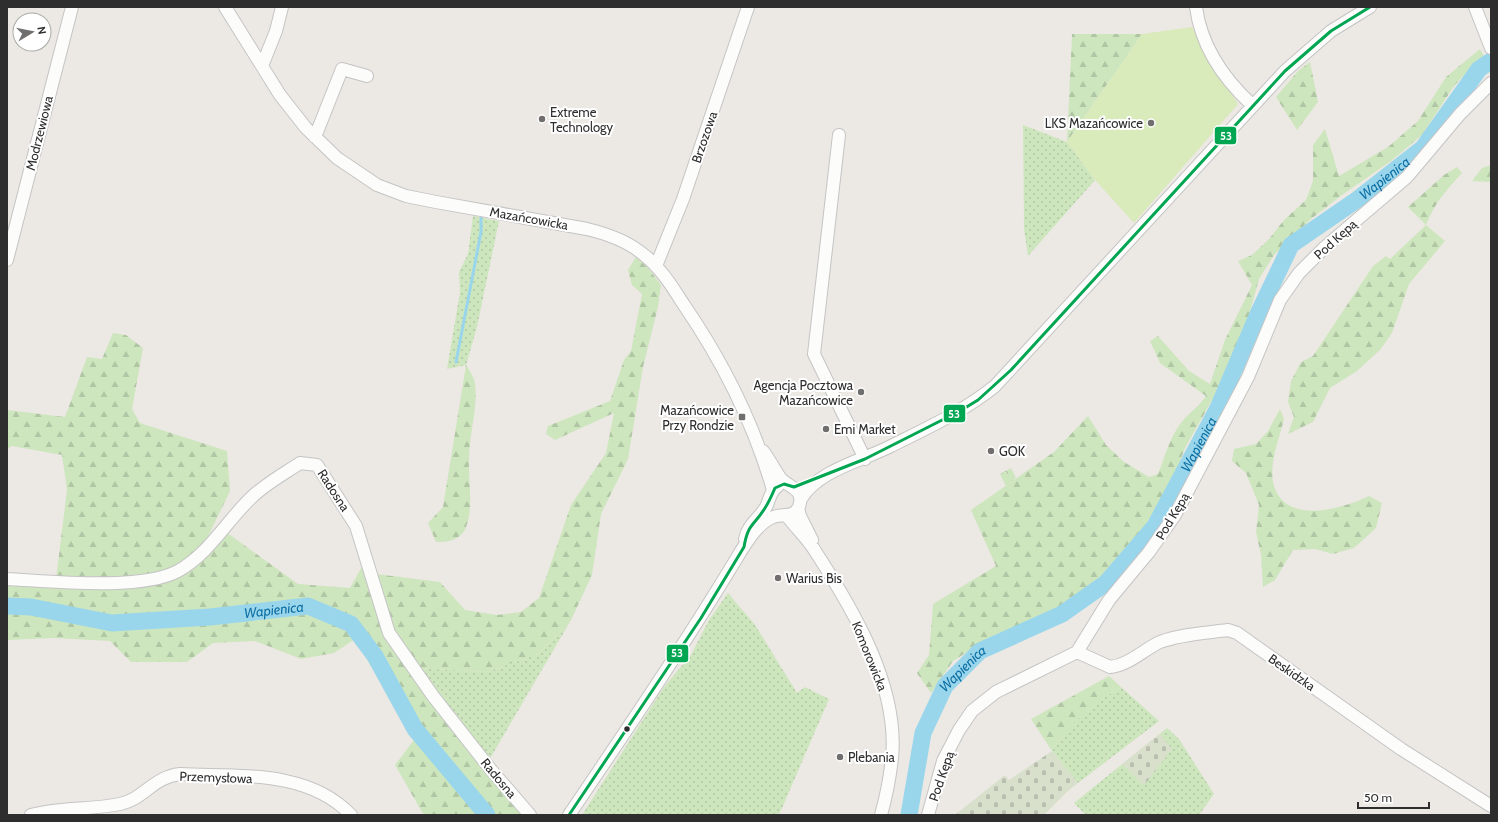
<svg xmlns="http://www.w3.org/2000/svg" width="1498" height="822" font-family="Cabin,sans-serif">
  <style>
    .grass { fill: url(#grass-dots) }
    .forest { fill: url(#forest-firs) }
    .cemetery { fill: url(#cemetery-stones) }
    .park { fill: url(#park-crowns) }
    .pitch { fill: #d9eabb }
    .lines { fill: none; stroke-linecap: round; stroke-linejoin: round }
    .stream { stroke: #99d6ec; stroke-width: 3 }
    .river { stroke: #99d6ec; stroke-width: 17 }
    .minor-casing { stroke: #c5c4c5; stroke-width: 14 }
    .minor { stroke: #fcfcfb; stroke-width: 12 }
    .bus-1-casing { stroke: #fff; stroke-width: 6 }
    .bus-1 { stroke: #00a651; stroke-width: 3 }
    .poi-dot { fill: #706f6e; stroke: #fff; stroke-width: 1.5 }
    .bus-dot { fill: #2e2e2e; stroke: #fff; stroke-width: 1.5 }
    .labels { text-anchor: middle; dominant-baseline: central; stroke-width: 4; stroke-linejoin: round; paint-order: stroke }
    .poi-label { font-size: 13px; fill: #2e2e2e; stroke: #fff; text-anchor: start }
    .street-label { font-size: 13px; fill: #2e2e2e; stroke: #fff }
    .water-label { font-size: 14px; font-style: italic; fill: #0d6fa3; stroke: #fff }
    .line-badge { stroke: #fff; stroke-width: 1.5 }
    .badge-label { font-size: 11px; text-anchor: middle; font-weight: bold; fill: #fff }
  </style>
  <defs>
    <pattern id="grass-dots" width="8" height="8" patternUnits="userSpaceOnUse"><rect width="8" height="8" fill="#cee6be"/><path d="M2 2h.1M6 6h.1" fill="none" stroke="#b1c6a4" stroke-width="1.8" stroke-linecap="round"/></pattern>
    <pattern id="forest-firs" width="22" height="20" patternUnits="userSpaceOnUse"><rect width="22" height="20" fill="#cee6be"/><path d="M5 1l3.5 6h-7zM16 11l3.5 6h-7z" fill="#b1c6a4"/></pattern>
    <pattern id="cemetery-stones" width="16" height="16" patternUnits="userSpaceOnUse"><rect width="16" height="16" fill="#d8e0cc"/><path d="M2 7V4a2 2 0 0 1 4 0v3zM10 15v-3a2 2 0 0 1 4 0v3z" fill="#bac0b0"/></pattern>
    <pattern id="park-crowns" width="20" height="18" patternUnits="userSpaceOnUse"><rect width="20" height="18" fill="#cee6be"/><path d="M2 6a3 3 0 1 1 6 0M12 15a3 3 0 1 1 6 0" fill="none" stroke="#b1c6a4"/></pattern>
  </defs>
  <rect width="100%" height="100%" fill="#ece8e4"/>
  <path class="grass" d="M1023,125L1067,142L1095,180L1028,256L1024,229Z
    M473,216L499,221L477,327L466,365L447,369L460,292L459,272L468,254Z
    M728,593L755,625L797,693L805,687L829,699L779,815H582L664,687L691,655L709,620Z
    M571,620L488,762L417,668L486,672L538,654Z
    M1121,687L1159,721L1078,783L1052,751C1068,723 1093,704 1121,687Z
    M1167,728L1179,739L1214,794L1199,815H1086L1074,803Z"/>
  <path class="forest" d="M1072,34H1142L1067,142Z
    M1480,49L1485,58L1466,73L1454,86L1422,135L1391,161L1342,195L1311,219L1274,255L1259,279L1249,315L1220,386L1185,448L1170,487L1146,524L1113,568L1073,599L1032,622L983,642L953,661L931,693L917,673L929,655L933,604L996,566L971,510L1054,452L1088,416L1106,445L1124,462L1149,477L1158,474C1166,454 1171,432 1186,417C1193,410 1200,405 1206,396L1160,363L1150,341L1158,336L1189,371L1210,384L1225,340L1252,285L1238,261L1252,255L1269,239L1284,220L1306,200L1313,181V145L1325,129L1339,176L1388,147L1418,121L1446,77Z
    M1310,62L1318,102L1297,130L1276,97L1298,71Z
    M1491,165V182L1472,181L1482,168Z
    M1457,167L1462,173C1447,189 1434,204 1426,225L1445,241L1409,284L1392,333L1380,350L1357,371L1330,388L1313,422L1288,434L1294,417L1288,402L1291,381L1301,362L1313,356L1373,266L1386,256L1390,259L1426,225L1408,207L1444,175Z
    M636,257L649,269L661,285L658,307L643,367L628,459L601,514L592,575L571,620L538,654L486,672L417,668L391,631L376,574L440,582L465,610L497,615L521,612L539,598L571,505L606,453L614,413L555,440L546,434L548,426L610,401L624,360L631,351L642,294L632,285L628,270Z
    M113,333L126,335L143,348L132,409L140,423L227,451L230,491L203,547L176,568L146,578L56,579L67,490L62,455L12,446L7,449V410L65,417L87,357L102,359Z
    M466,365C469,370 474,377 475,384C478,409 469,434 469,460C468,481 474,506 466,527C461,540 449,542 436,542L428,523L443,507Z
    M1280,409L1284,419C1279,440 1267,468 1275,489C1290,525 1344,508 1369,496L1382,503L1376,528L1354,548L1333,554L1315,549L1293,550L1275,580L1263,587L1261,555L1256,532L1259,505L1246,473L1232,461L1234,449L1256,444L1268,431Z
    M226,532L298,584L350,588L364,563L386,633L523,815H425L422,812L395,765L414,740L355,639L334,653L301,659L255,641L213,643L187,662H131L110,641L54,638L7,640V584L179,573Z
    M1109,676L1121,687C1093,704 1068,723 1052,751L1031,719Z"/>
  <path class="cemetery" d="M1160,734L1172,749L1144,786L1122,764Z
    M1052,751L1078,783L1069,790L1044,815H955L1005,775L1009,780Z"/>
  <path class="park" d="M1011,468L1016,478L1006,486L1000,474Z"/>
  <path class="pitch" d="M1192,27L1210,60L1238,104L1134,223L1095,180L1067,142L1142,34Z"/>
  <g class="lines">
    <path class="stream" d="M456,362L481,232V218"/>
    <g class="river">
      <path id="s1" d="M7,606L31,607L112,623L210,617L308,606L351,624L375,656L415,729L487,815"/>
      <path id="s2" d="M909,815L923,733L945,686L980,651L1062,614L1106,583L1155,526L1218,408L1258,314L1291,245L1358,199L1423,148L1479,69L1491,61"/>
    </g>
    <defs>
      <path id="minor" d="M225,7L280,95L306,128L337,158L377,185L406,196L436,202L587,229C608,234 628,241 644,255C661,268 673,288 684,305C723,362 754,424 773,490
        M1196,7C1201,46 1224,79 1252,105
        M1475,7L1491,48
        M262,66L276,31L282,7
        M839,135L814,354L865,459
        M315,137L342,69L367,76
        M7,260L72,7
        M656,266L683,199L748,7
        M801,499C817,471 861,461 889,447C925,429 963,412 995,386L1285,71L1331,31L1370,7
        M798,508L800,516L812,540
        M787,516C797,529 809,540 817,554C854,611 899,687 892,758C890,777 886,797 881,815
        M745,539C748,524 759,519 766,507C770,499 770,491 778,486
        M7,579C50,581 141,591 178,571C210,553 227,520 253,496C267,483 285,473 300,463L317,465L356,526L389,633L433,696L492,771L530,815
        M1077,652L1110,667C1129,665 1143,650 1160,642C1181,634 1206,633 1228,630L1237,633L1401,749L1491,806
        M31,815C59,807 91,810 120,804C144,799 153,777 180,774C238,777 307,769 351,815
        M569,815C628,728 687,641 741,551C748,540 758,524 771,518C781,512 797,520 800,503C803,489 789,487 781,479C775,471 770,460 763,451
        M928,815L943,761L959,730L972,711L996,692L1077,652L1109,600L1149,552L1175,515L1248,377L1280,300L1299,273L1325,247L1407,177L1460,114L1491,83"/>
    </defs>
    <use href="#minor" class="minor-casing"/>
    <use href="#minor" class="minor"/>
    <defs>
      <path id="bus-1" d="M569,815L701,618L744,547C748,523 754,526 765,508C769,502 772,495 775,488L784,484L794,487L865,459L960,411L978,400L1011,370L1285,71L1331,31L1370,7"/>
    </defs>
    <use href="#bus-1" class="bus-1-casing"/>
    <use href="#bus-1" class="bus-1"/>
  </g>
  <g class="poi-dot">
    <circle cx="542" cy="119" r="4"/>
    <circle cx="1151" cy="123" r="4"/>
    <circle cx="861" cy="392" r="4"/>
    <rect x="738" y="413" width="8" height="8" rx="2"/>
    <circle cx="826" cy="429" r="4"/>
    <circle cx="991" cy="451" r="4"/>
    <circle cx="778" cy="578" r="4"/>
    <circle cx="840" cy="757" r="4"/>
  </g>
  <circle class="bus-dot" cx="627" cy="729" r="3.5"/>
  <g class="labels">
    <g class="poi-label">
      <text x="550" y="112">Extreme<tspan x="550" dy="15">Technology</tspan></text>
      <text x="1143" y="123" text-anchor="end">LKS Mazańcowice</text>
      <text x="853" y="385" text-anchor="end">Agencja Pocztowa<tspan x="853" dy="15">Mazańcowice</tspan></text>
      <text x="734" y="410" text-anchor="end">Mazańcowice<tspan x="734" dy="15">Przy Rondzie</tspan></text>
      <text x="834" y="429">Emi Market</text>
      <text x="999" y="451">GOK</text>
      <text x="786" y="578">Warius Bis</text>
      <text x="848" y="757">Plebania</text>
    </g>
    <g class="street-label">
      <text transform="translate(39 133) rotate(-76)">Modrzewiowa</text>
      <text transform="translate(704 137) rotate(-71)">Brzozowa</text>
      <text transform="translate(529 218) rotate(10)">Mazańcowicka</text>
      <text transform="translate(1335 239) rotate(-42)">Pod Kępą</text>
      <text transform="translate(334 490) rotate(57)">Radosna</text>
      <text transform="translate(1172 516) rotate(-59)">Pod Kępą</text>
      <text transform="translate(870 656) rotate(68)">Komorowicka</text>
      <text transform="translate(1292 672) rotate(35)">Beskidzka</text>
      <text transform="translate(941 776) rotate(-71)">Pod Kępą</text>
      <text transform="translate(216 777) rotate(2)">Przemysłowa</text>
      <text transform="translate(499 778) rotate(50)">Radosna</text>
    </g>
    <g class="water-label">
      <text stroke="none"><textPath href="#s2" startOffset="831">Wapienica</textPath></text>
      <text stroke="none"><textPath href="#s2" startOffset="496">Wapienica</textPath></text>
      <text stroke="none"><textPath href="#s1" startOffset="269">Wapienica</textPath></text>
      <text stroke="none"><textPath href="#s2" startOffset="160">Wapienica</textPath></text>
    </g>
  </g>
  <g class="line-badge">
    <rect x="1214" y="126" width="23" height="19" rx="4" fill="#00a651"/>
    <rect x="943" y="404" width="23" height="19" rx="4" fill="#00a651"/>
    <rect x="666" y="644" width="23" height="19" rx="4" fill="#00a651"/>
  </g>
  <g class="badge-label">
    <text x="1226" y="140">53</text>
    <text x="954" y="418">53</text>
    <text x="677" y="657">53</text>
  </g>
  <rect width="1498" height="822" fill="none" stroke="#2e2e2e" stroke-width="16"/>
  <g transform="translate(32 32) rotate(80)"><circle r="19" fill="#ffffff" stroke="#ababab"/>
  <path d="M0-3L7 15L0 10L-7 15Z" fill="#706f6e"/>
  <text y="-6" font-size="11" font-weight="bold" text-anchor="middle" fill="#2e2e2e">N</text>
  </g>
  <path d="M1358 802v6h71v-6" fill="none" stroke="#2e2e2e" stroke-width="2"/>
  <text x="1364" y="802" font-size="12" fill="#2e2e2e" stroke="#ffffff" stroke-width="3" paint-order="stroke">50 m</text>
</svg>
